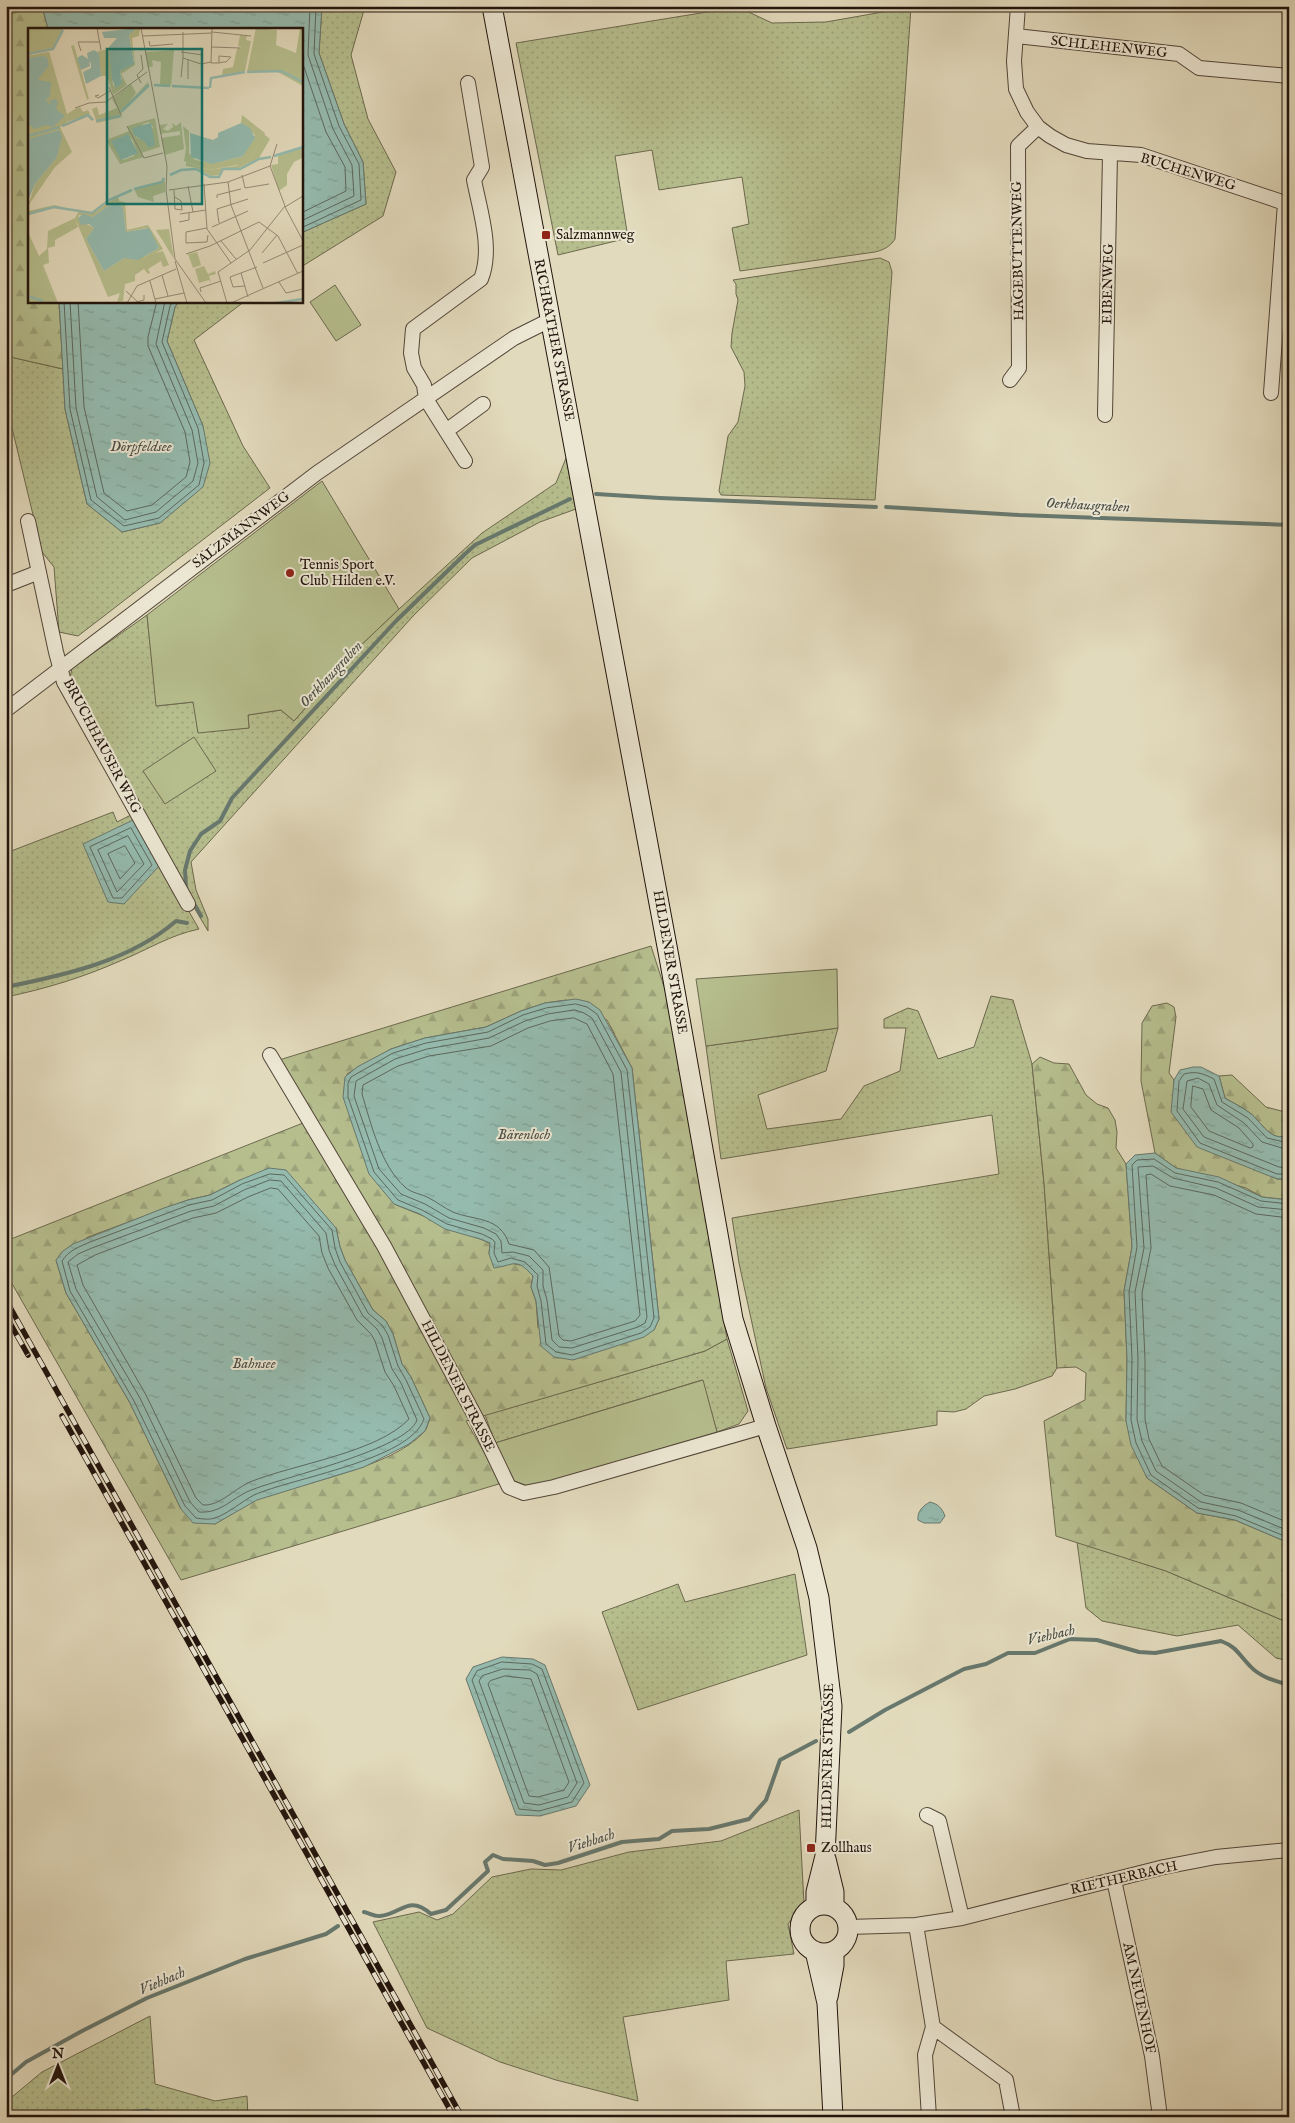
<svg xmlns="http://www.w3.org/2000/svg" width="1295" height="2123" font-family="'IM FELL English',serif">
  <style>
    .grass { fill: url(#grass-dots); stroke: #6c694e }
    .forest { fill: url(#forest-firs); stroke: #6c694e; fill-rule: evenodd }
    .green { fill: #b6be8e; stroke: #6c694e }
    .water { fill: url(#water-ripples); stroke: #67786e }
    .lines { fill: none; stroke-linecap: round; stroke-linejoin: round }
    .shore { stroke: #5c685e; stroke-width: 1 }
    .stream { stroke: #67786e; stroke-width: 4 }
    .minor-casing { stroke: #524639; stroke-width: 16 }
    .secondary-casing { stroke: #22140d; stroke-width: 21 }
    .minor { stroke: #ece7d3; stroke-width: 14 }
    .secondary { stroke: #ece7d3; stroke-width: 19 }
    .rail-casing { stroke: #22140d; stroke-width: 5.5 }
    .rail { stroke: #ece7d3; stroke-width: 4; stroke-dasharray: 11; stroke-linecap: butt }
    .poi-dot { fill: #8f2418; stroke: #ece7d3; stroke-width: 2 }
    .labels { text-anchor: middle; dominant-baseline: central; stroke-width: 4; stroke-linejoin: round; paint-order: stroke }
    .street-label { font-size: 14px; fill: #22140d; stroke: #ece7d3 }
    .poi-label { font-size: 14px; fill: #22140d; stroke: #ece7d3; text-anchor: start }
    .water-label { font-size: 15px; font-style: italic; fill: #4a4e46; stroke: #ece7d3 }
    .inset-river { fill: none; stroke: #95bbaf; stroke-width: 2.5 }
    .inset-road { fill: none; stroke: #958b76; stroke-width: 1 }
    .view { fill: #0f766e; fill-opacity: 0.15; stroke: #0f766e; stroke-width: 2.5 }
    .inset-edge { fill: none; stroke: #22140d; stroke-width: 2.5 }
  </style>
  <defs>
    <pattern id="grass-dots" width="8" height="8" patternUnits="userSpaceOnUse" patternTransform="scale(1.25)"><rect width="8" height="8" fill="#b6be8e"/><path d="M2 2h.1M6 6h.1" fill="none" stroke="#9ca279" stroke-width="1.8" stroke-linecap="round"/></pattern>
    <pattern id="forest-firs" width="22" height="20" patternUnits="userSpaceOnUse" patternTransform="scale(1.25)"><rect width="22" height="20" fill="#b6be8e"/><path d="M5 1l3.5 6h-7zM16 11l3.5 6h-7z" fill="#9ca279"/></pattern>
    <pattern id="water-ripples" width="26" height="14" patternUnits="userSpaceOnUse" patternTransform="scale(1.25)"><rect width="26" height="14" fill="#95bbaf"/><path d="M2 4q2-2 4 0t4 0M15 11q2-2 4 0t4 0" fill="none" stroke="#80a095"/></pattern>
  </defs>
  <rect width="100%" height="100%" fill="#e2dabc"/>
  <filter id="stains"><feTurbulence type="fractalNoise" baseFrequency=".004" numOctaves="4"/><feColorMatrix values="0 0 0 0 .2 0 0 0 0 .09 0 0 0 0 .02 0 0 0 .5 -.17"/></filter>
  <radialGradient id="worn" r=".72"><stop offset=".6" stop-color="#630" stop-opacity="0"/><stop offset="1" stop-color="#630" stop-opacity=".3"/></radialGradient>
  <path class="grass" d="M322,6H363L364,10L351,55L368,119L396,172L383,216L301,267V233L366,204L363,162L344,124L319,53Z
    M738,7L772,23L826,22L911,7L895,239C890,247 883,250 875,252L740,271L732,228L749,224L742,177L659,190L652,150L615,156L628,238L558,255L516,43Z
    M880,258L889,262L892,272L875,500L721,495L719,491L728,436L738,422L745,386L744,372L731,347L732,333L738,300L736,294V284L733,280Z
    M179,301H245L194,340L243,446L270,488L78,636L59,632L54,567L42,552L6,403V356L63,369L65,409L87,504L122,532L160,523L203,426L167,341L175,307Z
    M566,458L576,509L540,522L472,558L414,615L191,862L196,890L208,919V931L182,887L70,679L72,668L147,615L157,706L194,702L198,732L249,728L248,715L281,710L294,721L358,648L399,609L482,533L556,483Z
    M113,812L117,822L133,814L199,929C170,935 147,950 120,961C84,977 45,989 6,997V853Z
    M991,996L1013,1000L1032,1064L1044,1183L1057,1368L1052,1376L1015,1389L984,1396L966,1409L954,1412L937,1411V1425L787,1449L766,1388L739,1263L732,1218L999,1174L992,1115L721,1159L706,1046L838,1028L826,1071L758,1095L767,1129L841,1119L864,1086L900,1071L906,1028H884V1019L908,1008L918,1011L938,1059L974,1047Z
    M727,1339L748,1411L739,1424L717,1432L702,1380L495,1443L485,1415L705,1351Z
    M1077,1542L1166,1571L1289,1623V1661L1276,1658L1238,1625L1177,1636L1102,1621L1086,1608Z
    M795,1574L807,1655L638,1710L602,1612L678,1584L685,1602Z
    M799,1810L804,1903L788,1924L794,1954L726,1961L729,2000L623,2017L638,2101L556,2080L500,2062L427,2028L373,1922L419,1912L437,1920L453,1914L492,1877L531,1869L561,1870L629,1852L721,1841Z
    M150,2016L155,2084L215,2101L247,2096L248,2117H172L168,2115L6,2117V2102L42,2072Z"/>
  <path class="forest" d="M42,6L48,29H29V301H59L63,369L6,356V15Z
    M651,946L667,996L727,1339L705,1351L466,1421L502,1483L181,1580L6,1273V1241L303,1123L279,1060ZM566,1000L607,1020L632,1068L659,1319L654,1330L538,1328L536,1301L531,1287L533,1276L524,1266L511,1263L503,1266L489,1254L490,1243L394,1204L347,1074L391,1049L425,1038L486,1027L521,1011L545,1003ZM240,1180L336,1228L340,1247L345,1260L373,1310L386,1321L393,1334L402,1364L411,1377L430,1418C428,1423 427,1429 424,1432C391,1468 304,1482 258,1499C243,1505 229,1516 215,1524L181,1509L130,1403L66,1293L56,1260L88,1237L188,1200L210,1195Z
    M1167,1003L1174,1007L1176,1017L1169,1073L1174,1080V1086L1277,1179H1289V1200L1262,1197L1246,1188L1176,1168L1155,1153L1141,1081L1142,1023L1152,1006Z
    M1040,1057L1054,1063L1069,1064L1086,1095L1097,1104L1108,1108L1115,1120L1117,1132L1116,1148L1126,1164L1132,1247L1124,1291L1127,1359L1126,1421L1147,1478L1197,1513L1235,1520L1289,1543V1623L1166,1571L1056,1536L1044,1421L1085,1400L1086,1373L1076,1367L1057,1368L1044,1183L1032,1064Z
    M1232,1075L1266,1107L1289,1113V1135C1270,1143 1262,1122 1250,1113C1242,1107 1233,1103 1225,1098L1219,1076Z"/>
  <path class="green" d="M335,285L361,325L336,341L310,302Z
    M322,481L399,609L358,648L294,721L281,710L248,715L249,728L198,733L193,702L156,706L147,615Z
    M194,737L216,771L165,804L143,771Z
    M837,969L838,1028L706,1046L696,979Z
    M703,1380L717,1432L531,1487L514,1481L495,1443Z"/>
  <path class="water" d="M42,6H322L319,53L344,124L363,162L366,204L301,233V29H48Z
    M59,301H179L175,307L167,341L203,426L210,463L203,487L160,523L122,532L87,504L65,409Z
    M133,820L159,866L124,904L108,902L83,844Z
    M576,999L589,1002L600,1010L632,1068L659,1319L654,1330L644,1337L573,1360L554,1357L541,1346L536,1301L531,1287L533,1276C516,1257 515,1265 494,1268L489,1254L490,1243L480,1239L445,1229L420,1214L394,1204L369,1174L343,1097L345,1077L357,1067L391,1049L425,1038L486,1027L521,1011L545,1003Z
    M1193,1067H1201L1219,1076L1225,1098C1233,1103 1242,1107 1250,1113C1262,1122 1270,1143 1289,1135V1179H1277L1197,1147L1171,1112L1174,1080L1180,1070Z
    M1155,1153L1176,1168L1219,1177L1262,1197L1289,1200V1543L1235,1520L1197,1513L1147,1478L1131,1445L1126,1421L1127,1359L1124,1291L1132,1247L1126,1164L1135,1155Z
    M269,1168L286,1170L336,1228L340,1247L345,1260L373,1310L386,1321L393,1334L402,1364L411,1377L430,1418L425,1431L409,1444L364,1467L257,1500L215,1524L193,1523L181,1509L130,1403L66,1293L56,1260L63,1251L73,1244L164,1208L188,1200L210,1195L240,1180Z
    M930,1502C938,1504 942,1508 945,1516L940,1523H924L918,1520C917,1511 923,1506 930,1502Z
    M502,1657L533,1659L545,1665L590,1785L576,1806L540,1816L516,1815L466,1679L473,1667Z
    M147,2109L172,2117H89Z"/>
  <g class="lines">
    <path class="shore" d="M301,58L326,132L345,167L346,191L301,213
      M301,221L354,196L352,165L333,129L308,55L310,6
      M301,228L361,200L359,164L339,126L314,54L316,6
      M64,301L70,409L91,500L124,526L159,518L199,485L204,463L198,428L162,342L170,306L173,301
      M70,301L76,408L97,497L125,520L156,512L193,481L198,463L192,430L156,344L165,301
      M78,301L84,407L104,493L127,511L152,505L186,477L190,462L185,432L148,346V337L157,301
      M131,828L152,865L122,898H113L90,847Z
      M128,836L144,864L117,892L98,850Z
      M125,846L135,863L120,879L108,854Z
      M576,1004L587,1007L597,1014L627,1070L654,1318L650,1327L641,1333L572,1355L556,1352L546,1344L541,1301L537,1286L538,1275L525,1262L511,1258L498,1262L494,1253L495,1242L492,1239L482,1234L447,1224L422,1210L398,1200L374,1172L348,1097V1083L351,1077L393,1053L426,1043L488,1032L523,1015L546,1008Z
      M575,1010L584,1013L592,1018L621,1072L647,1317L645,1323L638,1327L572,1348L559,1347L552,1340L547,1300L543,1286V1270L529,1256L513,1252L502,1253L501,1241L496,1234L484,1228L449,1218L425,1204L401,1194L379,1169L354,1096L356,1081L395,1059L427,1049L489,1038L525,1021L548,1014Z
      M574,1018L587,1024L613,1074L640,1315L635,1321L571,1341L563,1340L559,1336L549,1267L534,1250L509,1244C500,1216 475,1221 453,1212C444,1208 437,1202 429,1198C422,1194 411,1193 405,1187C381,1166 371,1124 362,1094L363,1085L398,1066L429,1056L491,1046L528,1028L550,1021Z
      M1193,1086L1203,1089L1211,1110L1239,1128L1253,1144V1147L1250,1148L1209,1131L1191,1107Z
      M1289,1141L1284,1142L1267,1138L1248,1118L1222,1102L1214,1079C1202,1073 1196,1071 1184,1074L1179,1081L1177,1111L1200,1143L1277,1174H1289
      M1289,1148H1282L1262,1142L1244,1123L1217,1105L1209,1084L1198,1078L1187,1081L1183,1109L1204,1137L1279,1167L1289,1168
      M270,1174L284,1175L332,1230L335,1248L340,1262L368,1313L382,1325L388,1335L398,1366L406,1380L424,1419C410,1460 292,1478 254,1495C241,1502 229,1513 215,1518C210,1520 202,1519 196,1518L185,1506L134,1401L70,1291L62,1261C69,1250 79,1247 90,1242L189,1205L212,1200L242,1184Z
      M270,1180L281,1181L326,1233L329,1250L335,1265L363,1316L377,1329L382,1338L392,1369L401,1383L417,1420C407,1449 285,1477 254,1489C233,1496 222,1514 199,1512L190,1502L140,1398L76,1289L68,1262L78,1254L92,1248L191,1211L214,1206L244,1190Z
      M271,1188L278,1189L319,1236L322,1253L328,1268L357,1320L371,1334L375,1341L385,1372L394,1386L409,1419C377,1453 294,1464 250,1482C234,1489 220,1506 203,1505L196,1498L146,1395L83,1285L77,1265L95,1255L171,1226L193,1218L216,1213L248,1197Z
      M1289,1204L1261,1201L1218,1182L1175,1173L1154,1159L1137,1160L1132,1165L1137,1247L1129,1292L1132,1359L1131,1420L1136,1443L1151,1475L1198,1508L1236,1516L1289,1538
      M1289,1210L1258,1207L1216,1188L1173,1178L1153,1166L1138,1167L1144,1248L1135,1292L1138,1359L1137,1419L1142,1441L1156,1471L1201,1502L1238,1510L1289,1531
      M1289,1218L1256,1214L1214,1195L1170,1186L1151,1174L1146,1175L1151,1248L1142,1293L1145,1359V1419L1149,1439L1162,1466L1204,1495L1241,1503L1289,1523
      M502,1662L532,1664L542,1669L584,1783L572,1802L539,1811L519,1809L472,1680L477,1671Z
      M503,1669L530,1670L537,1674L577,1783L568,1797L539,1805L524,1803L479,1681L482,1676Z
      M505,1676L531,1679L569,1782L564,1790L538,1797L529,1796L488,1684L490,1681Z"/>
    <path class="stream" d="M596,494L660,498L876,507
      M886,507L1019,515L1289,525
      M186,887L185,870L190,851L201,834L220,821L232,798L396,621L465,554L475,545L570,499
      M192,900L201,916
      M6,987C65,975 130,961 176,921L187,923
      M849,1732L885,1710L964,1669L986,1664L1008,1653H1035L1070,1639L1097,1640L1139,1652L1155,1653L1221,1641C1237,1647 1239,1655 1250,1666C1260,1677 1275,1681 1289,1685
      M364,1912C369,1913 375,1917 380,1916C402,1914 408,1894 431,1914L446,1910L488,1871L485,1862L493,1855L503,1859L533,1861L545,1865L558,1863L622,1842L659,1839L672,1831L709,1829L749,1819L766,1800L780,1760L816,1741
      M6,2079L26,2062L82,2031L147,1998L245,1959L326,1934L338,1926"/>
    <defs>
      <path id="minor" d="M1018,6L1014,61L1016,89L1027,112L1038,127L1050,136L1066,145L1087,151L1141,155L1285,203L1289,202
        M1016,36L1179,54L1199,68L1289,76
        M1010,380L1019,368L1018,146L1038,127
        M1271,393L1285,203
        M1105,415L1110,154
        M446,431L483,404
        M465,461L426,399L424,385L414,368L411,353L413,329L481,279C493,249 480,211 474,180L482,167L468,83
        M28,521L56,652L64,682L188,904
        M6,585L39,572
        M6,710L317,473L514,338L550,320
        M270,1055L384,1246L476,1418L509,1487L524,1493L554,1487L766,1426
        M927,1815L939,1821L962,1918
        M1114,1880L1152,2056L1160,2117
        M916,1925L933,2027L925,2055L929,2117
        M848,1927L916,1925L962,1918L1164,1867L1216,1857L1289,1850
        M933,2027L1006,2080L1013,2117"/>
      <path id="secondary" d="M492,6L669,957L733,1319L766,1426L807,1548L819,1598L832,1706L825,1856L816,1892V1906
        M826,1859L834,1892V1907
        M800 1929a24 24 0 1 1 48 0a24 24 0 1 1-48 0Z
        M815,1951L827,2003L833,2117
        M828,1997L834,1965V1951"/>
    </defs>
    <use href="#minor" class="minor-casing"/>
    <use href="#secondary" class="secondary-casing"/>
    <use href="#minor" class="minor"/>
    <use href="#secondary" class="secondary"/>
    <defs>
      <path id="rail" d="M6,1300L462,2117
        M6,1316L28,1355
        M62,1416L454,2117"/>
    </defs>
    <use href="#rail" class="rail-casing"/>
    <use href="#rail" class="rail"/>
  </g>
  <g class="poi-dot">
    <rect x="541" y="230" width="10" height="10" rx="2.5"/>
    <circle cx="290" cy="573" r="5"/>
    <rect x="806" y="1843" width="10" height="10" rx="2.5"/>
  </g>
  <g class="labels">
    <g class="street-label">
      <text transform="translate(1109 47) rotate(6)">SCHLEHENWEG</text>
      <text transform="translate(1188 172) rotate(17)">BUCHENWEG</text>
      <text transform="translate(1018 251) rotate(-91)">HAGEBUTTENWEG</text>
      <text transform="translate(1108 284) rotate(-89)">EIBENWEG</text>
      <text transform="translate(554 340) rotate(79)">RICHRATHER STRASSE</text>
      <text transform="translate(241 530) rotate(-37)">SALZMANNWEG</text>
      <text transform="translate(102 746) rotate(62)">BRUCHHAUSER WEG</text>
      <text transform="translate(670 962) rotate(80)">HILDENER STRASSE</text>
      <text transform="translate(458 1386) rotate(63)">HILDENER STRASSE</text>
      <text transform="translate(828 1756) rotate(-89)">HILDENER STRASSE</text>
      <text transform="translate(1124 1878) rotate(-13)">RIETHERBACH</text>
      <text transform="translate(1139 1998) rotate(78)">AM NEUENHOF</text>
    </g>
    <g class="poi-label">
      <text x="556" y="235">Salzmannweg</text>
      <text x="300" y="565">Tennis Sport<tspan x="300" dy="16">Club Hilden e.V.</tspan></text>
      <text x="821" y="1848">Zollhaus</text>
    </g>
    <g class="water-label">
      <text x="141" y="446">Dörpfeldsee</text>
      <text transform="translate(1088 505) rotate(3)">Oerkhausgraben</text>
      <text transform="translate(331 674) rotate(-47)">Oerkhausgraben</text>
      <text x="524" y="1134">Bärenloch</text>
      <text x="254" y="1363">Bahnsee</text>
      <text transform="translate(1051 1635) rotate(-13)">Viehbach</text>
      <text transform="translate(591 1841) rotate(-18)">Viehbach</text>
      <text transform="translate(162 1981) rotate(-23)">Viehbach</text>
    </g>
  </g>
  <g transform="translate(28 28)">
    <rect width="275" height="275" fill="#e2dabc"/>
    <path d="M109,0H112L111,8L104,10L107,37L93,46L99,57L85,67L79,47L84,48L85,58L94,52L92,43L106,33L101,7ZM146,22L143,58L132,57L133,34L124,32L125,38L120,40L117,24ZM120,54L121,58L93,84L94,89L69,95L64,81L69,79L71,87L89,80L84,71L90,66L93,72L101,74ZM153,94L156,121L137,127L133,110L152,107V103L132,106L131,97L140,96L135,101L140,103L145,99L144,95L148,98ZM236,106L242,111L231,130L209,141L195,140L191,147L183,148L169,140L158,138V134L181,142L208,138L221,132ZM275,119L274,130L266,134L259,146V157L251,163L243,137L250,136V128ZM137,153V164L125,168L126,174L110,169L106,161ZM90,168L91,173L97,174L99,202L120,197L135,221L127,225L135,223L141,237L135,239L133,233L120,241L122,245L120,246L116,241L107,247V253L97,256L95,273L89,274L92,265L80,269L47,190L51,183L64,186ZM91,175L95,180L98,204L118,200L131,220L116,229L96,230L76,243L58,211L66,200L50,191L51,187L65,189L80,178ZM141,201L146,231L128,202Z" fill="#b6be8e" fill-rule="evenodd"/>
    <path d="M0,0H35V1L26,20L0,25ZM228,0L249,2L248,17L268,25L272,0H275V58L248,43L219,44ZM82,21L84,48H73L70,23ZM21,24L40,93L32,99L44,124L27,139L0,178L7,156L29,129L33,107L30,102L0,113V28ZM214,87L237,105L221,132L215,136L181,142L156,133L158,121L155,98L161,103V125L167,132L187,135L215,128L227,107L213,95ZM127,90L132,119L113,125L116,129L92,136L78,112L101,103L99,98ZM121,94L125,99L118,114L108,109L115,96ZM94,108L104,111L108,121L106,128L95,132L89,124ZM27,177L43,182L26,180L0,187V183ZM47,190L50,199L27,212V218L20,220L21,235L15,237L30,275L0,274V204L11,228L19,221L20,203Z" fill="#b6be8e" fill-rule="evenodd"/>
    <path d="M212,7L219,8L218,12L223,13L217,43L194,47L195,41L205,39L209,21L213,19L210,18ZM46,17L61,71L59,72L43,18ZM21,24L39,86L47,81L49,88L47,81L52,79L55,84L60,82L62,86L0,107V28ZM103,56L108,65L101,74L94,75L90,66ZM169,224L173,237L165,240L160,226ZM176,238L180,246L187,243L188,246L181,248L183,255L181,252L171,255L167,241Z" fill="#b6be8e"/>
    <path d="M109,0L101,7L106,36L92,43L94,55L88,60L84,51L81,19L89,10H76L74,4ZM66,22L71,25L73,48L58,56L55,44L63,40V36L61,33L62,38L53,42L49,30L54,27L60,31L59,25ZM14,28L19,29L21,37L10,52L23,54L22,68L18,72L21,76L26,74H21L20,73L27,71L30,74L28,81L37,88L25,99L18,97L7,101L0,96V30ZM123,95L127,117L121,120L117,114L106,107L104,100ZM213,95L222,100L227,110L215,128L184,136L163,129L162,105L185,112L190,109V105ZM31,102L34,108L29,129L7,156L0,173L1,111ZM100,106L110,125L93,132L83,113ZM91,175L95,180L98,204L121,200L131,220L110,232L96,230L76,243L58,211L66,200L61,196L53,197L50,190L55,186L65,189L80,178Z" fill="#95bbaf"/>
    <path class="inset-river" d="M0,26L25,21L35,2M219,44L253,43L275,54M126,57L142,58M144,58L181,60M182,60L183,50L217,44M93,84L121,57M68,93L92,88M34,98L60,87L65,92M0,108L32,99M246,128L275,119M142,147L153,142L168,141L182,149H191L195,141H212L231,131L243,129M106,161L134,154L136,150M0,186L26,179L64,185L81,172L104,162M0,268L15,273M248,275L275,271"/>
    <path class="inset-road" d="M69,0L73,22M113,0L139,138L138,162L147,231L178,275M184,0L183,35H191L195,34H198L203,29L191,28V35M155,4V30M184,4L223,8M115,8L184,5M121,13L122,18L145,16M184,19L212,20M53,23L50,14H71M153,24L175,27M155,30L173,36L183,34M153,49L155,30M160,51V32M113,55L109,47L115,41L113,27M81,59L93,87M71,67L67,68L70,70L82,63M47,80L61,75L78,74L119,44M99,98L116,130L135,125M214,147L217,160L241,156M200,154L203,177L235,260M176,156L179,201L203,235M160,158L165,184M141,162L200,154L242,138L249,116M146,162L147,181L154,182L153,173L147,169M275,168L257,179L275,213M189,170V167L213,161M152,186L178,182M151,194L161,192V185M191,195L189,181L220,171M184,199L220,183M179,200L158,204V215L179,214L180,207M193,213L208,231M234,225L249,207M158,226L182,218L231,194L250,208L270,246M147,233L159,275M235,235L275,217M213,245L220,269M134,247L140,268M122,253L128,275M251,254L258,265L275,261M217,258L205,259L202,249L229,239M98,263L111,275M173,264L172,260L193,253M127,271L156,265M99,275L109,258L148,241M105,275L116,272V267M199,275L190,244L222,222L257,178L242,138M203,275L275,243"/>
    <path class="view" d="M79,21H174V176H79Z"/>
    <rect width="275" height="275" class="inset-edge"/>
  </g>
  <rect width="1295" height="2123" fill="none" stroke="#e2dabc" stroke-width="25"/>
  <rect x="8" y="8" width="1280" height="2108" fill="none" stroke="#22140d" stroke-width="2.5"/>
  <rect x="12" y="12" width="1270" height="2098" fill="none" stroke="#22140d"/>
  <g transform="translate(58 2066)" stroke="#ece7d3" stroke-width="4" paint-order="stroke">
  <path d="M0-4L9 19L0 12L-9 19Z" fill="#22140d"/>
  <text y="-8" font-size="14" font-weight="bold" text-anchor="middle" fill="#22140d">N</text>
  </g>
  <rect width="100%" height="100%" filter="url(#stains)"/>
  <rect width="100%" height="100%" fill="url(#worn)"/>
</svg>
